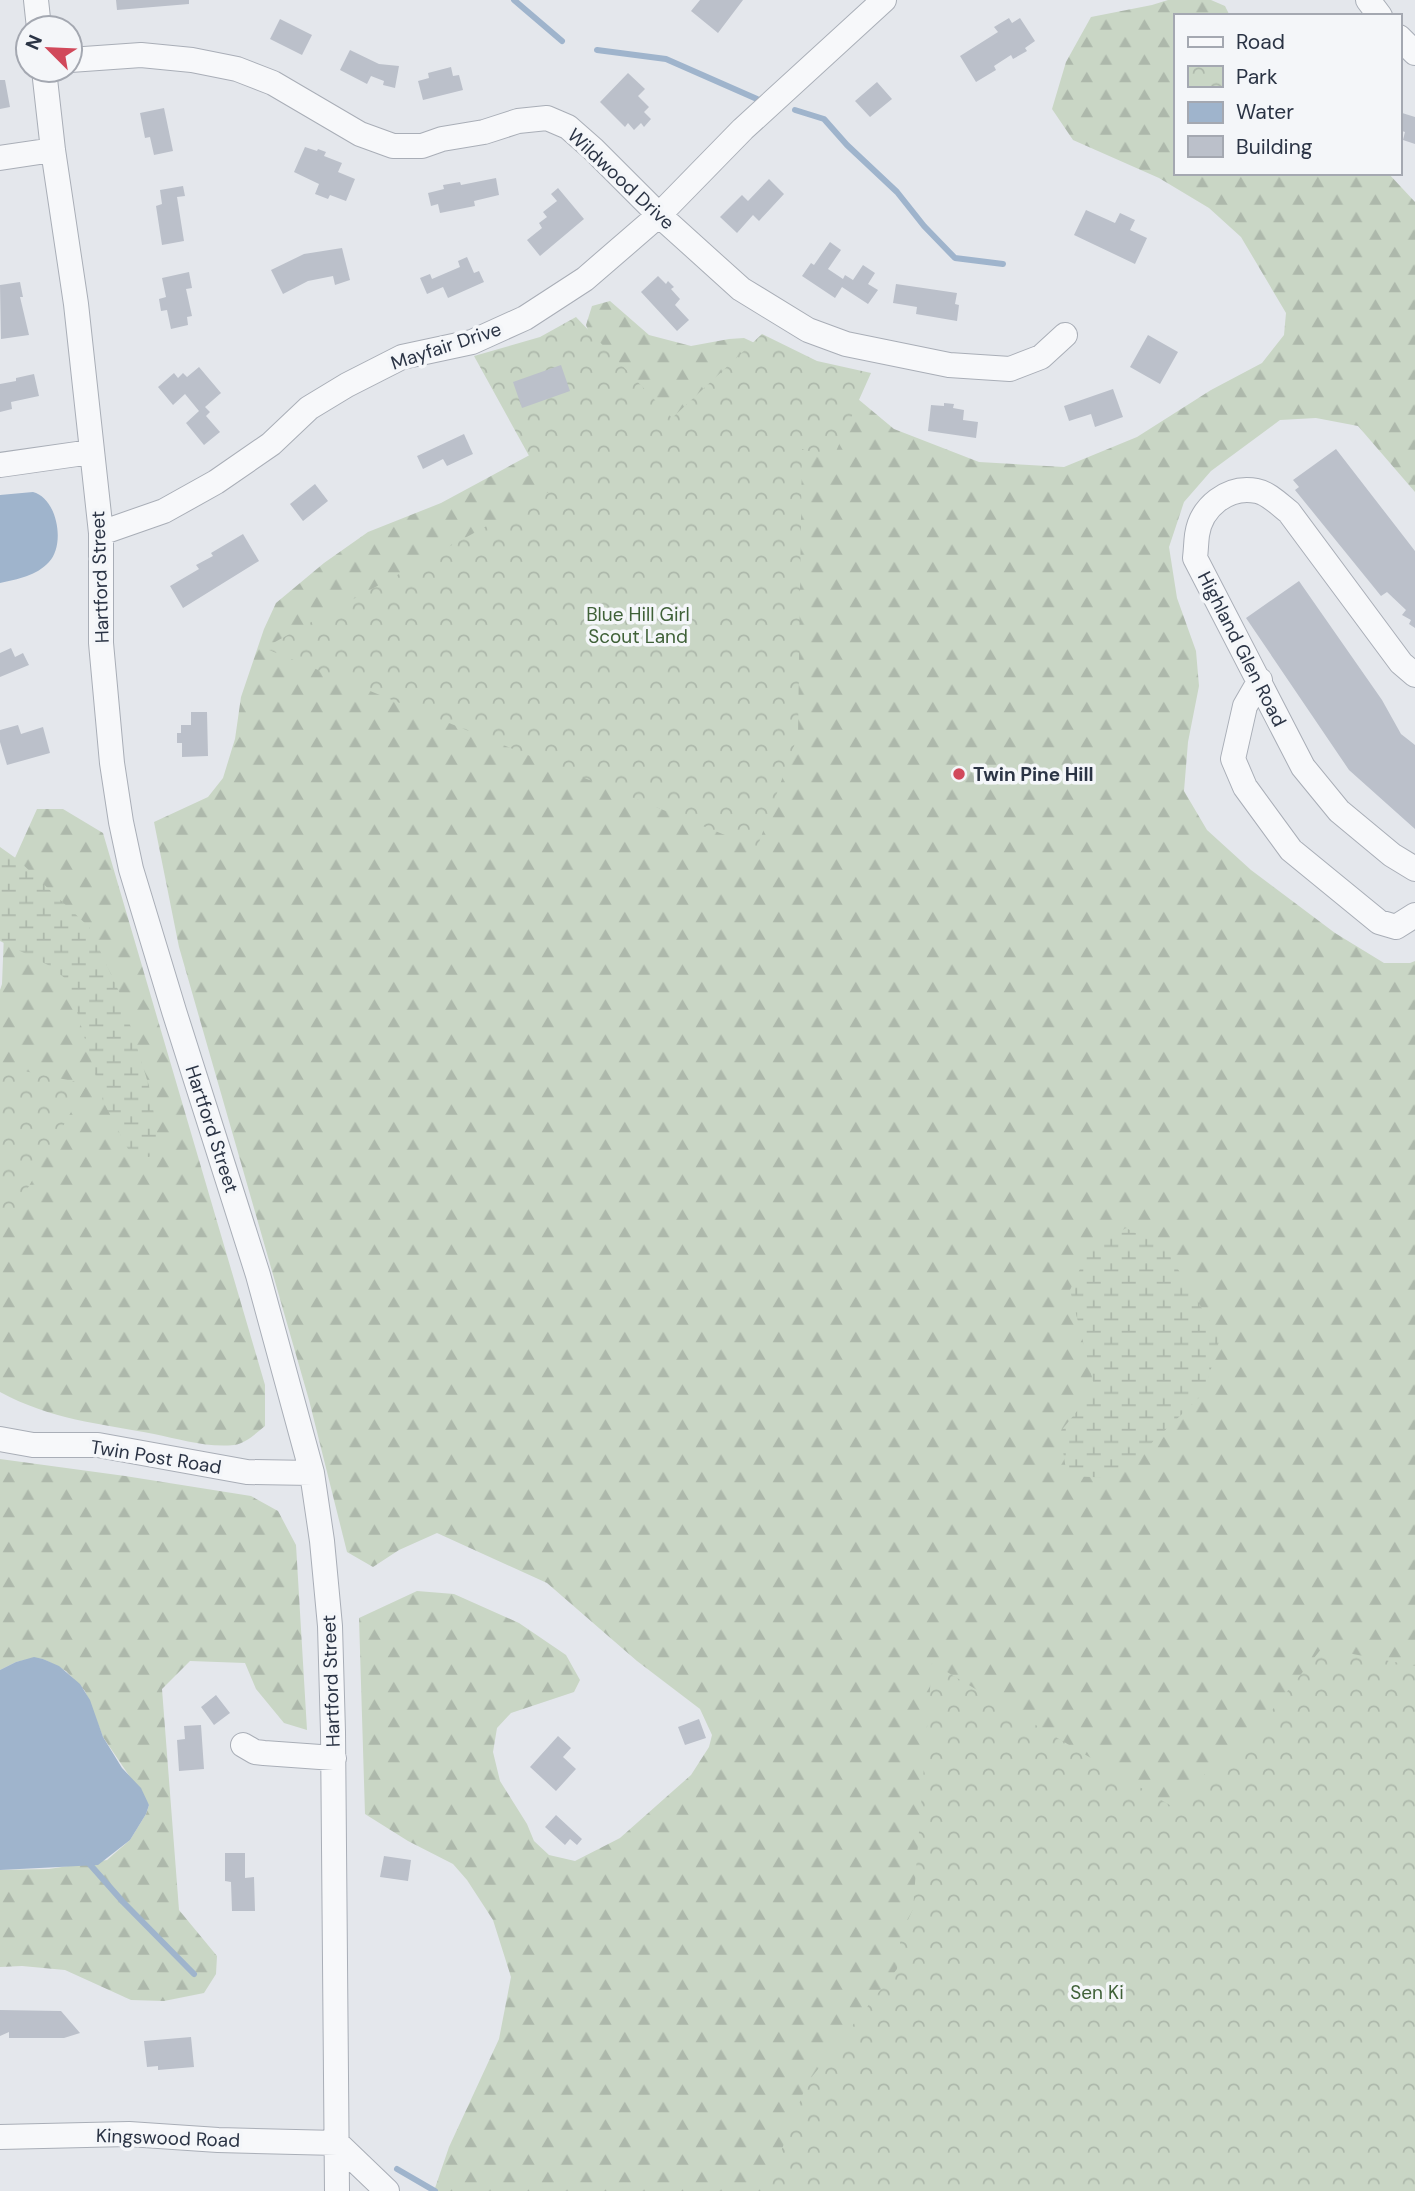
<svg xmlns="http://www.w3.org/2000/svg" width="1415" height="2191" font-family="'DM Sans',sans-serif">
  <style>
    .forest { fill: url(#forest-firs) }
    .wetland { fill: url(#wetland-marsh) }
    .park { fill: url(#park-crowns) }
    .water { fill: #9fb4cc }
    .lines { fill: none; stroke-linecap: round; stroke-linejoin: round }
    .stream { stroke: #9fb4cc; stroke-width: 6 }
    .building { fill: #bbc0ca }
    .minor-casing { stroke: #a9aeb7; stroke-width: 26 }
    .minor { stroke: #f7f8fa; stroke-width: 24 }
    .poi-dot { fill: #d1495b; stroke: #f4f6f9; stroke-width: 2.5 }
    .labels { text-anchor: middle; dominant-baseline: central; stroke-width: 7; stroke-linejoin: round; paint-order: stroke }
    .street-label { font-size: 19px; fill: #2b3445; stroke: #f4f6f9 }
    .park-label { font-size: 19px; fill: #3f6138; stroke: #f4f6f9 }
    .poi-label { font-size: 19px; font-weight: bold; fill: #2b3445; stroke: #f4f6f9; text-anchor: start }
  </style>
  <defs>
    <pattern id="forest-firs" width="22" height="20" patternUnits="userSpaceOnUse" patternTransform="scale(1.75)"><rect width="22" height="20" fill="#c9d6c5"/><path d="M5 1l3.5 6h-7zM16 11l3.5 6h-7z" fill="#adb8ab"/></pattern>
    <pattern id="wetland-marsh" width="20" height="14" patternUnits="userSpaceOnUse" patternTransform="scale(1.75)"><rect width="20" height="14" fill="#c9d6c5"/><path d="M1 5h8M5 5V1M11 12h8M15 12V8" fill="none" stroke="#adb8ab"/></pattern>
    <pattern id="park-crowns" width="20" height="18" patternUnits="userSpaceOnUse" patternTransform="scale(1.75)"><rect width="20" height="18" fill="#c9d6c5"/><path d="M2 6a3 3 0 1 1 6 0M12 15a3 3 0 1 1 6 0" fill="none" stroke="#adb8ab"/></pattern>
  </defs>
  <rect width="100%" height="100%" fill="#e4e7ec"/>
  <path class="forest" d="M1168,0H1211L1225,6L1230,16H1175V173H1388L1415,202V492L1358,426L1316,418L1280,420L1211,471L1184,502L1169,547L1177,598L1196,651L1199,686L1188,742L1184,791L1207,830L1251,870L1335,933L1384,963H1410L1415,961V2191H434L449,2147L499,2039L511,1977L493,1920L467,1880L453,1864L408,1841L365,1814L359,1618L417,1591L454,1594L519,1623L566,1655L580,1680L574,1692L511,1713L497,1728L493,1752L500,1781L527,1824L534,1841L549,1855L575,1861L620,1838L691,1775L709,1747L712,1735L700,1709L637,1661L547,1583L437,1533L399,1550L373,1567L347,1552L309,1400L179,947L154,822L208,797L223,778L235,739L241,697L264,629L276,603L324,563L368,532L441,503L550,444L601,365L586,325L592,306L610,301L649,335L691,346L729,339L744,338L783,356L852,394L894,429L979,462L1064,467L1137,437L1211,390L1262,363L1284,335L1286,313L1241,237L1209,208L1159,178L1073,140L1052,109L1066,62L1091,17L1152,5Z
    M37,809H63L103,833L265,1385V1426C255,1434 246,1443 234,1445C208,1448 179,1439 154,1434C98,1423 52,1420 0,1392V990L2,984L5,908L14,860Z
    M0,1459L125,1476L251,1496L278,1511L296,1545L307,1730L284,1723L256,1689L245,1663L190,1661L162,1689L179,1910L217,1956L216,1974L204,1993L164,2001L131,2000L65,1970L22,1966L0,1967V1870L49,1869L107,1860L130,1840L146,1814L149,1805L103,1737L85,1691L66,1671L43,1659L34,1658L16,1662L0,1670Z"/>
  <path class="wetland" d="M0,847L17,859L89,927L121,996L149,1086L159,1143L155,1153L149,1157L140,1156L128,1149L103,1101L68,981L52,967L0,941Z
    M1126,1228L1165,1248L1220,1338L1204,1393L1115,1478L1067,1476L1060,1432L1095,1389L1070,1290L1088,1252Z"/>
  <path class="park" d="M576,317L672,418L762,334L817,361L871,373L833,458L802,449L798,735L757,848L264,648L549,492L474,356L540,337Z
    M0,1066L87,1084L0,1237Z
    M1322,1648L1415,1666V2191H766L807,2083L897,1969L901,1935L913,1909L932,1663L1178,1810L1199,1779L1252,1735Z"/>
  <path class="water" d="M33,492C57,498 66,544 49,562C36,576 18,579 0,583V495Z
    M34,1657L43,1659L59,1666L80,1684L90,1700L103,1737L122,1768L141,1788L149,1805L146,1814L130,1840L98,1865L0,1870V1670L16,1662Z"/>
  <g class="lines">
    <path class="stream" d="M514,0L562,41
      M597,50L666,59L757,99
      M795,110L824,119L847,145L897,192L924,226L955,258L1003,264
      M86,1860L123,1902L194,1974
      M397,2169L435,2191"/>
  </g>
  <path class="building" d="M116,0H189V4L117,10Z
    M700,0H743L718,33L691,11Z
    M1009,18L1012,23L1020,18L1035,41L1025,48L1027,51L1013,59L1011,55L994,66L996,70L976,82L960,56L998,32L994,27Z
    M280,19L312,35L302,55L270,39Z
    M350,50L379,64L399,66L395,88L383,85L384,81L371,76L367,84L340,70Z
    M451,67L453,76L459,75L463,90L423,100L418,81L429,78L428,73Z
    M628,73L645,89L638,96L649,107L644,112L651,119L644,127L641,123L634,130L628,123L625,127L600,102Z
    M0,80H5L10,107L0,109Z
    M877,82L892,99L870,117L855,101Z
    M164,108L173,151L154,155L150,137L145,138L140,113Z
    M1399,112L1415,117V144L1403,140L1405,132L1399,130Z
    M305,147L317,151L318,149L326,152L324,156L342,163L338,172L355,179L346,201L330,195L328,199L315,194L319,184L294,172Z
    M496,178L499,195L474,201L475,206L440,213L438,204L431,206L428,193L444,189L443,185L460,182L461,185Z
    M769,179L784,194L759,221L753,215L737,233L720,217L742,195L748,201Z
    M183,186L185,196L177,197L184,241L162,245L156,206L162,204L160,190Z
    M558,188L584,219L540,256L527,240L542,228L539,223L547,217L543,212L557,201L551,194Z
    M1086,210L1115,223L1120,213L1135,220L1130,230L1147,238L1135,264L1074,235Z
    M830,242L841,250L828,269L843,279L845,275L853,280L863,265L875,273L868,284L878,290L868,304L842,287L835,298L802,276L811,263L814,265Z
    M342,248L350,280L335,285L333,276L308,281L283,294L271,270L304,254Z
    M467,257L474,273L479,271L484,282L448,298L443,287L427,294L420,278L430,274L432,279L460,267L458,261Z
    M189,272L192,288L186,289L192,316L187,317L188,325L171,329L167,310L161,311L159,299L166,297L162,278Z
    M658,276L666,284L668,281L674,287L671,289L680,299L675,305L689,320L677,331L641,292Z
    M20,282L23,297H20L29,335L1,339L0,285Z
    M896,284L957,293L955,304L959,305L957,321L916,314L917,307L893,303Z
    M1148,335L1178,352L1160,384L1130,367Z
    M561,365L570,391L522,408L513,382Z
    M199,367L221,393L205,407L210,412L206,416L220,432L204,445L186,423L199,411L185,394L173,405L158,387L174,373L178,378L183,373L187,377Z
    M34,374L39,396L11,402L12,409L0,412V384L16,381V378Z
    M1113,389L1123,417L1095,427L1091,414L1069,421L1064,406Z
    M944,403L954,404L953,408L964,410L963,420L978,422L976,438L928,431L931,405L944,406Z
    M464,434L473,454L447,466L443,459L423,469L417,456Z
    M1336,449L1415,551V628L1409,624L1411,620L1402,615L1406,610L1387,592L1381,596L1295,490L1299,487L1293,480Z
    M315,484L328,501L303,521L290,504Z
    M243,534L259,561L183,608L170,586L199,569L196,565L213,556L211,553Z
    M1299,581L1382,700L1401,734L1415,745V829L1349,770L1246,618Z
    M11,648L15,657L23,653L29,665L0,677V653Z
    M191,712H207L208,756L182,757V743H177V733H181V725H191Z
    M18,725L21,734L43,727L50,753L7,765L0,742V730Z
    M216,1695L230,1713L214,1725L201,1707Z
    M699,1719L706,1738L685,1745L678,1727Z
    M201,1725L204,1769L179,1771L177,1740L185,1739L184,1726Z
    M558,1736L571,1748L563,1757L576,1769L556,1791L530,1767Z
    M556,1815L582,1839L577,1845L570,1839L565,1845L545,1827Z
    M225,1853H245V1878L254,1877L255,1911H232L231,1882L225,1881Z
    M384,1856L411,1860L408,1881L380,1877Z
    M0,2010L61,2011L80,2033L64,2038H9V2032L0,2036Z
    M191,2037L194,2067L158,2070V2066L147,2067L144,2041Z"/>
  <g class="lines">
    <defs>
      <path id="minor" d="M36,0L39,28
        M1368,0L1380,16
        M1399,37L1415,53
        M70,60L141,55L192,60L237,69L273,83L360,134L393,146H422L442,139L484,132L518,121L547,118L568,127L593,149L659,215L741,289L808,330L846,344L949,365L1010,369L1041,357L1065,335
        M44,70L53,150L76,304L101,533V643L112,763L121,822L131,869L174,1011L258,1275L312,1473L322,1541L330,1626L333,1732L337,2191
        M0,158L53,150
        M0,465L91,452
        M101,533L164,511L216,482L271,444L309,408L347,385L402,357L472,342L525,318L585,279L659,215L743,129L884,0
        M1415,675L1401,663L1289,512C1280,505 1268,493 1257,491C1228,485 1201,507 1197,535C1196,543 1196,550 1195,558L1303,767L1339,811L1392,855L1415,869
        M1260,680L1245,706L1233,759L1245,787L1291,850L1379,922L1396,927L1415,915
        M0,1439L33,1445H98L247,1472L312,1473
        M243,1745L255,1752L264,1753L334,1758
        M0,2137L129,2134L218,2140L337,2143L387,2191"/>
    </defs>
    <use href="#minor" class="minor-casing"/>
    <use href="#minor" class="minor"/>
  </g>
  <circle class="poi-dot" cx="959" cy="774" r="7"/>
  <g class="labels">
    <g class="street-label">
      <text transform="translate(621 179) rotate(43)">Wildwood Drive</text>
      <text transform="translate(446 346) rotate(-18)">Mayfair Drive</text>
      <text transform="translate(100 577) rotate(-92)">Hartford Street</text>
      <text transform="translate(1242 649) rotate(63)">Highland Glen Road</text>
      <text transform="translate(212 1129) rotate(72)">Hartford Street</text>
      <text transform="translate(156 1457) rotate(9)">Twin Post Road</text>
      <text transform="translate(331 1681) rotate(-92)">Hartford Street</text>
      <text transform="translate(168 2138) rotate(2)">Kingswood Road</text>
    </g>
    <g class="park-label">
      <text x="638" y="614">Blue Hill Girl<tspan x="638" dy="22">Scout Land</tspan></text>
      <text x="1097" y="1992">Sen Ki</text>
    </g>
    <g class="poi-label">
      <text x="973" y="774">Twin Pine Hill</text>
    </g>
  </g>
  <rect x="1174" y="14" width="228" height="161" fill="#f4f6f9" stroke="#a4a8b1" stroke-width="2"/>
  <rect x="1188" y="37" width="35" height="10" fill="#f7f8fa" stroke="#a4a8b1" stroke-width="2"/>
  <text x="1236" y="49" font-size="21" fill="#2b3445">Road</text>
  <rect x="1188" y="66" width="35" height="21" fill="url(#park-crowns)" stroke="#a4a8b1" stroke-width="2"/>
  <text x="1236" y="84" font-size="21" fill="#2b3445">Park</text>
  <rect x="1188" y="102" width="35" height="21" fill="#9fb4cc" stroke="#a4a8b1" stroke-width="2"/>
  <text x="1236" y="119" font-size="21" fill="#2b3445">Water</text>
  <rect x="1188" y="136" width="35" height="21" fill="#bbc0ca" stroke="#a4a8b1" stroke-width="2"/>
  <text x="1236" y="154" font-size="21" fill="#2b3445">Building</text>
  <g transform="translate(49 49) rotate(294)"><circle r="33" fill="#f4f6f9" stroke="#a4a8b1" stroke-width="2"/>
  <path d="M0-5L12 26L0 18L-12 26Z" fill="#d1495b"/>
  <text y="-10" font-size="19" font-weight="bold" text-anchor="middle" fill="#2b3445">N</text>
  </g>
</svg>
